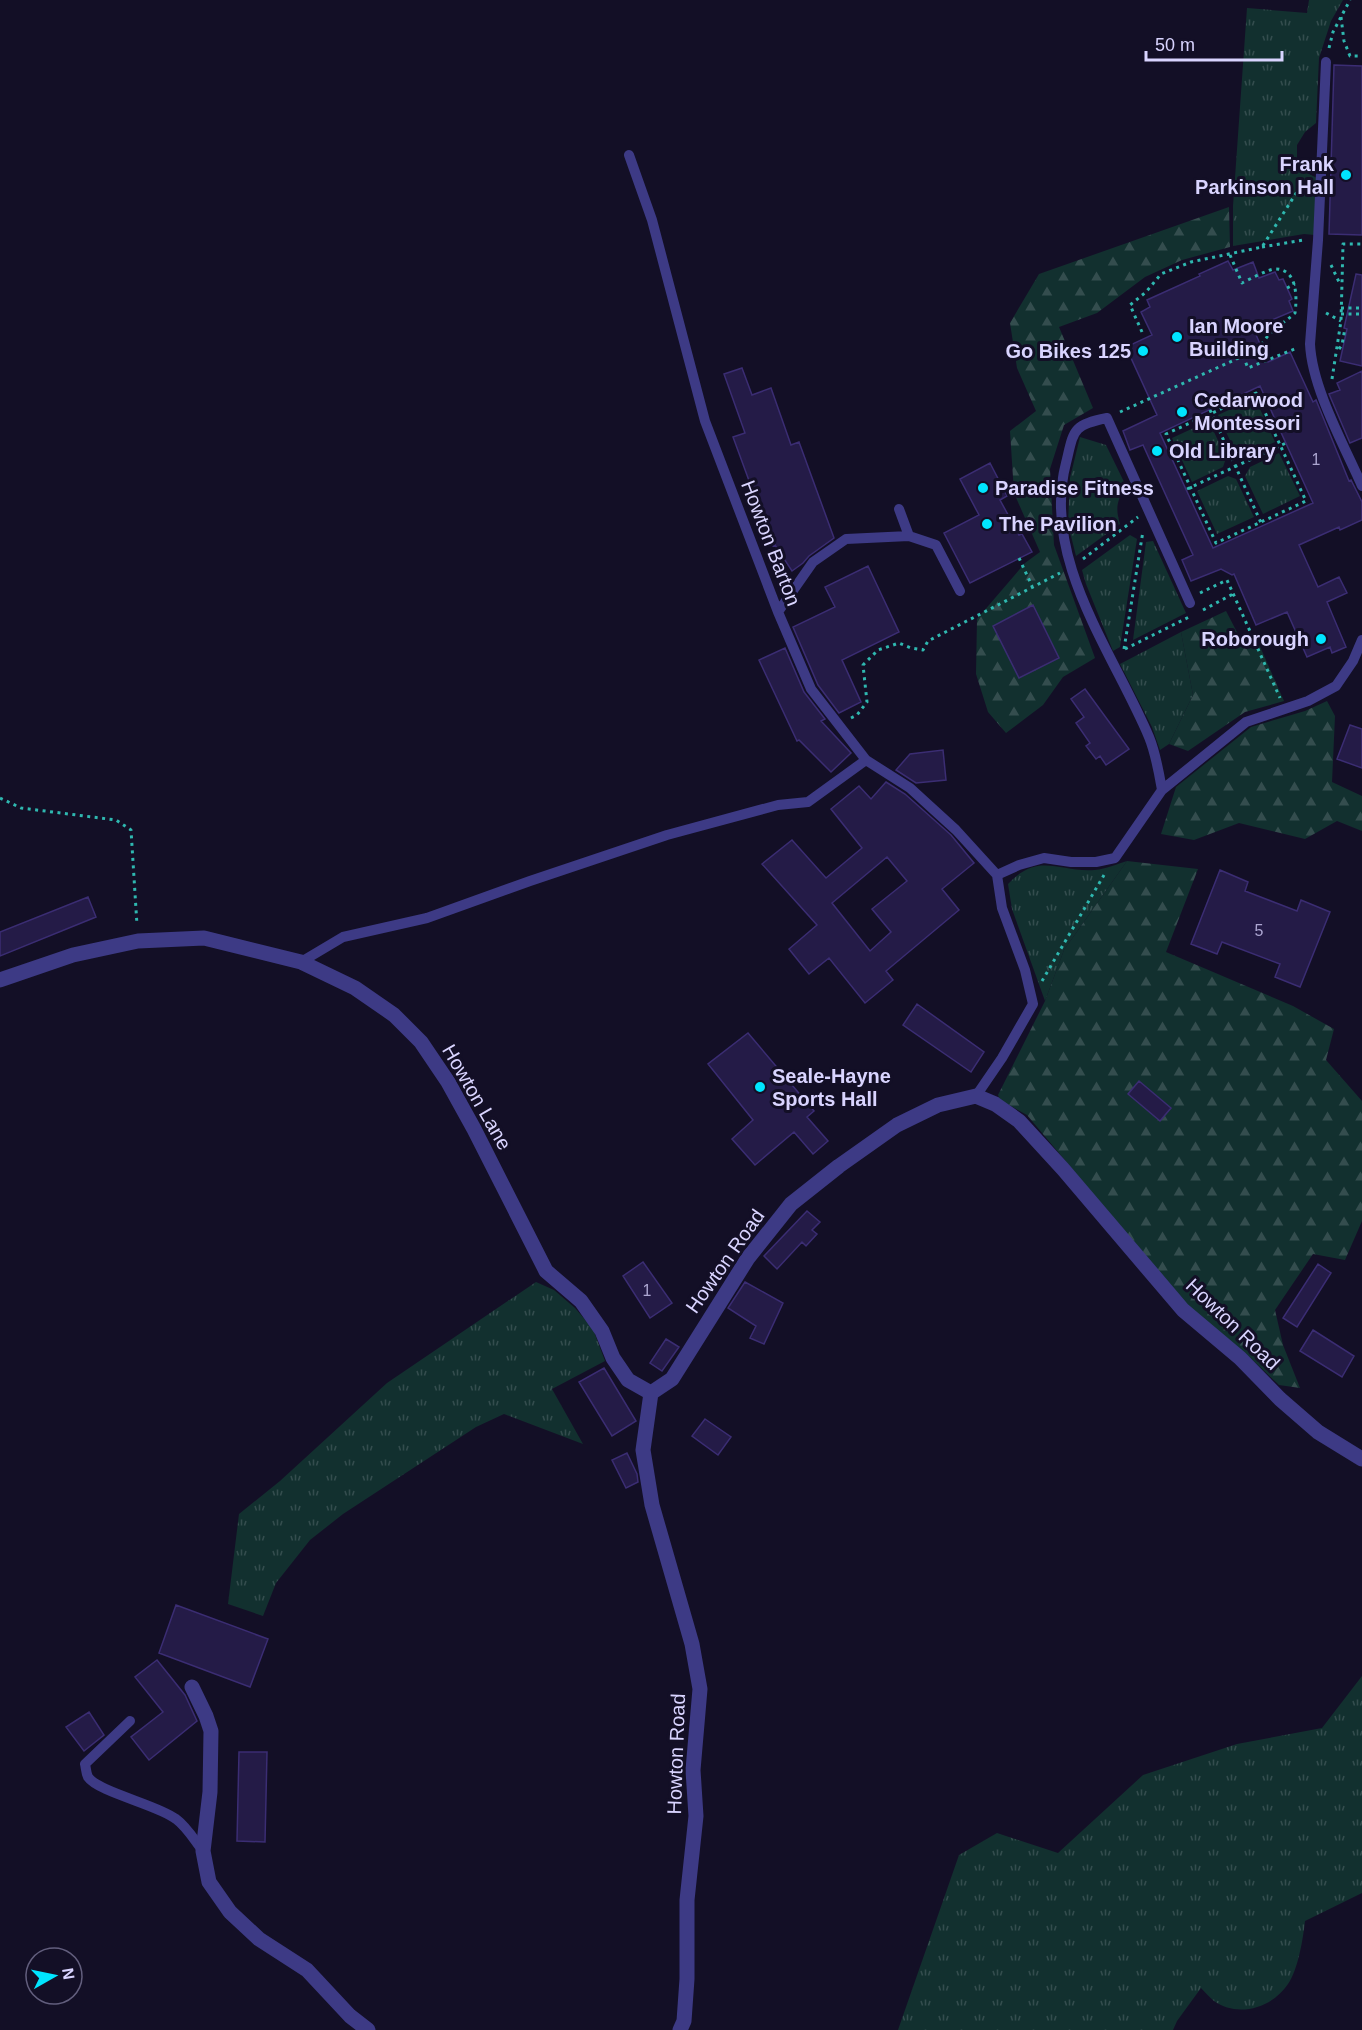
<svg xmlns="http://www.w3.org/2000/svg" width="1362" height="2030" font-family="Arial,sans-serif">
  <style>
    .grass { fill: url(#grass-tufts) }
    .forest { fill: url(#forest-firs) }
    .building { fill: #241b47; stroke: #3b2d73; stroke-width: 1.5; fill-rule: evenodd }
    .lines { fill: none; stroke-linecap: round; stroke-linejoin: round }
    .path { stroke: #2fb8b0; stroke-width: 3; stroke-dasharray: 3 4.5; stroke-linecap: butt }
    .lane { stroke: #3d3a85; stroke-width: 10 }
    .street { stroke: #3d3a85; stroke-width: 15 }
    .poi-dot { fill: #00e5ff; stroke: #130f26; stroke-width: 2 }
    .labels { text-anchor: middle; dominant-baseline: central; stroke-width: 6; stroke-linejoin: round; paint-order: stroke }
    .number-label { font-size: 16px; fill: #aca6d1 }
    .poi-label { font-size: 20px; font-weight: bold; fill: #d9d4ff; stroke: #130f26; text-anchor: start }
    .street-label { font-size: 20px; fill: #d9d4ff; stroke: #130f26 }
  </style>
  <defs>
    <pattern id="grass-tufts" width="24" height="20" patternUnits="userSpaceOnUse" patternTransform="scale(1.5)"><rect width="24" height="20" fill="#12302f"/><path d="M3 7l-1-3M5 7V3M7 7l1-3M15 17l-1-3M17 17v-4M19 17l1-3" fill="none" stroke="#344d4e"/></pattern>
    <pattern id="forest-firs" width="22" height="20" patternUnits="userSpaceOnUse" patternTransform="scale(1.5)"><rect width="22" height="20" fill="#12302f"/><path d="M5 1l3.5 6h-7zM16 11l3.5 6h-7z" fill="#344d4e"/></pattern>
  </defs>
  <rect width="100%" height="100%" fill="#130f26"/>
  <path class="grass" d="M1309,0H1343L1331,21L1319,58L1316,123L1305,132L1297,145V159L1303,171L1317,178L1315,235L1304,234L1233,246V206L1247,8L1307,13Z
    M1255,398L1275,442L1244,456L1236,453L1218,415Z
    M1209,421L1226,458L1223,467L1192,482L1172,438Z
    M1080,437L1106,445L1126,486C1117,500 1115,508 1120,524L1076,556L1068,524L1070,478Z
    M1279,453L1300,496L1263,514L1245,476L1250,467Z
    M1228,476L1236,479L1254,517L1217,534L1197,491Z
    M1130,535L1137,539L1120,647L1113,651L1086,584L1082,570Z
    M1153,541L1186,613L1133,640L1146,542Z
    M1181,632L1193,695L1169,744L1160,750L1152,727L1120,664Z
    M1127,861L1064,950L1045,1001L1012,909L1008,884C1039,851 1059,873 1095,870C1106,869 1117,864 1127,861Z
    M536,1282L554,1290L575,1308L593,1329L605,1361L552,1389L583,1444L504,1414L476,1427L343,1514L310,1540L276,1583L263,1616L228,1604L239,1514L280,1481L387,1383Z
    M1362,1676V1893L1305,1921C1303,1939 1298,1970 1288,1984C1272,2008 1238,2018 1214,2001C1209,1997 1205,1992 1201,1988L1177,2021L1173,2030H898L959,1855L997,1833L1058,1853L1143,1775L1237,1744L1322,1728Z"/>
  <path class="forest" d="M1229,207L1230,247L1182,260L1145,277L1097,313L1059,327L1093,408L1064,425L1050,469L1054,545L1095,658L1063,677L1043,705L1006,733L988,712L976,674L977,619L1025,563L1040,552L1014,493L1010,431L1036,411L1017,368L1010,323L1039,274Z
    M1226,611L1239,636L1254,633L1284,701L1245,712L1188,751L1169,744L1193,695L1181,632Z
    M1327,701L1335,716L1332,782L1362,796V831L1337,821L1305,839L1239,823L1194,840L1161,834L1176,787L1251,727L1305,711Z
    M1127,861L1198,869L1166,952L1293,1006L1334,1029L1326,1060L1362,1101V1221L1345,1260L1313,1254L1275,1310L1283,1345L1300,1388L1279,1385L1245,1353L1188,1307L1027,1115L1000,1100L998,1095L1045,1001L1064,950Z"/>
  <path class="building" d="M1334,65L1362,66V235L1329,234Z
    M1228,261L1233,270L1253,262L1259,278L1275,272L1279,280L1283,279L1292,299L1289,301L1293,311L1253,328L1268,362L1290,352L1313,402L1316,400L1349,481L1351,480L1362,502V520L1340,530L1339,527L1299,545L1318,587L1339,577L1347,593L1327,602L1346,647L1332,653L1330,647L1307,657L1287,612L1256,625L1234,574L1232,575L1221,569L1191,581L1182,560L1193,555L1143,445L1130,450L1123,431L1157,415L1126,347L1152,335L1141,312L1150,307L1147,300L1200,276L1199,274ZM1260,386L1313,503L1213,548L1160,433Z
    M1356,274L1362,275V366L1340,361L1347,329L1344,328Z
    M742,368L752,395L771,388L791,445L799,442L834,538L809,556L803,563L792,571L775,545L773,546L733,437L745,433L724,374Z
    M1362,371V438L1350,443L1329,394L1340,390L1337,383Z
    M990,463L1007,496L1000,500L1019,535L1022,534L1032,552L970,583L944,533L979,515L960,479Z
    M868,566L899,632L842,660L861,702L839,713L818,685L793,627L835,607L825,587Z
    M1033,605L1059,658L1019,678L993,626Z
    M785,648L804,692L825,719L821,721L851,753L831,772L799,740L797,741L759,660Z
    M1085,689L1129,749L1106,765L1100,756L1096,759L1086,746L1090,743L1076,723L1084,717L1071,699Z
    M1350,725L1362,729V768L1337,759Z
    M943,750L946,780L916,783L896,770L910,754Z
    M886,782L905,794L951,835L974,863L942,889L959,910L886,971L893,980L865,1003L829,958L809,974L789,949L817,925L762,864L792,840L826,878L862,848L831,809L859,786L871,799ZM887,857L907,881L872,909L891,932L870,951L832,903Z
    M1220,870L1248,882L1245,891L1297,911L1301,900L1330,912L1300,987L1275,977L1280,964L1222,942L1217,954L1191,944Z
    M88,897L96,917L0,956V932Z
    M917,1004L984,1052L971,1072L903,1025Z
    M748,1033L814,1111L807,1117L828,1141L813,1154L794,1132L755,1165L732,1139L753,1120L708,1064Z
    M1139,1081L1171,1108L1160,1121L1128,1094Z
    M807,1211L820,1222L812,1230L817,1234L806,1246L802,1242L777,1269L764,1256Z
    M643,1262L672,1303L650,1318L623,1276Z
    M1318,1264L1331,1273L1297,1327L1283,1318Z
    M745,1282L783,1303L764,1344L750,1338L756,1326L728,1308Z
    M1313,1330L1354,1356L1342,1377L1300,1351Z
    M666,1339L679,1347L662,1371L650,1363Z
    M604,1368L636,1421L612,1436L579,1382Z
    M705,1419L731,1437L718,1455L692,1436Z
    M627,1453L637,1474L638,1482L626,1488L612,1460Z
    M176,1605L268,1639L250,1687L159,1653Z
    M157,1660L185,1695L197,1721L149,1760L131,1737L163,1712L135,1677Z
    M89,1712L104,1735L84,1751L66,1727Z
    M239,1752H267L265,1842L237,1841Z"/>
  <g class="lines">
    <path class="path" d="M1341,17L1344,41L1350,56H1358
      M1329,48L1333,32L1350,0
      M1262,247L1304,240
      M1230,255L1242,283C1250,279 1267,270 1274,269C1298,268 1297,298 1295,313C1282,325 1268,331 1260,348L1243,356
      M1331,265L1340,284
      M1287,288L1295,284
      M1341,308H1362
      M1326,313L1341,321
      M1341,314H1362
      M1142,332L1130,305L1146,292L1161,274L1191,262L1262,247L1307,176
      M1339,349L1342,345L1345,328
      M1206,354L1219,353L1236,358
      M1332,379L1341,321L1343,244H1361
      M1256,393L1306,501L1216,543L1166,434Z
      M1210,410L1262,525
      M1120,412L1243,356L1248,368L1297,348
      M1187,489L1286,443
      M1019,558L1032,586
      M1083,559L1138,517
      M1200,593L1227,580L1280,698
      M1203,610L1233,594
      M1124,649L1143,531
      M1125,649L1189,617
      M851,718L857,715L867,702L863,665L878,650L899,643L911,648L923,650L928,641L1060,573
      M0,798L21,808L116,820L131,830L137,925
      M1042,981L1104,875"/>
    <path class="lane" d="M1326,62L1318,240L1310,344C1312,388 1344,445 1362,486
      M629,155L652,220L705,421L778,612L811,689L866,760L910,788L956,830L997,875
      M899,509L909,536
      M778,612L813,562L846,539L909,536L936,545L960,591
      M1162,790C1159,773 1156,754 1149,737C1113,652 1041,559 1066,463C1074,430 1072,425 1107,418L1190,603
      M301,962L343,937L427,918L530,881L667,835L778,805L808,802L866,760
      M976,1096L1002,1058L1033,1004L1025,970L1002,908L997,875L1019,865L1044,858L1071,862H1096L1115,858L1162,790L1246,722L1308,701L1336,686L1353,661L1362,640
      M130,1721L85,1764C86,1768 86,1773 88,1777C98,1792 158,1805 176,1819C187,1827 195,1841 203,1851"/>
    <path class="street" d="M0,980L73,955L138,941L204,938L301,962L355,988L394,1015L421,1042L448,1082L474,1129L546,1271L581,1301L602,1331L613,1358L628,1380L651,1393
      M192,1687L206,1716L211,1731L210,1792L203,1851L209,1882L230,1912L259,1939L307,1970L350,2016L368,2030
      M680,2030L684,2021L687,1979V1900L696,1816L693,1770L700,1689L692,1644L652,1505L643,1450L651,1393L672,1379L748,1258L791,1204L839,1166L897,1125L938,1105L976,1096L995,1104L1019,1121L1063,1169L1183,1310L1240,1358L1280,1399L1318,1432L1362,1459"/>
  </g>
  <g class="poi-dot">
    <circle cx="1346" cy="175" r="6"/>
    <circle cx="1177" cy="337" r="6"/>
    <circle cx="1143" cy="351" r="6"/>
    <circle cx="1182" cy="412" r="6"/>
    <circle cx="1157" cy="451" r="6"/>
    <circle cx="983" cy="488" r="6"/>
    <circle cx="987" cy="524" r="6"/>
    <circle cx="1321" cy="639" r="6"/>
    <circle cx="760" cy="1087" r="6"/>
  </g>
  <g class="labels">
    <g class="number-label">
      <text x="1316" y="459">1</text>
      <text x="1259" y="930">5</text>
      <text x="647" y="1290">1</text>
    </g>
    <g class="poi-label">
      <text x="1334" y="164" text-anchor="end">Frank<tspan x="1334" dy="23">Parkinson Hall</tspan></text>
      <text x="1189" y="326">Ian Moore<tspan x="1189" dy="23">Building</tspan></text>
      <text x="1131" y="351" text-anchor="end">Go Bikes 125</text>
      <text x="1194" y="400">Cedarwood<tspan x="1194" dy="23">Montessori</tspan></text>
      <text x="1169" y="451">Old Library</text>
      <text x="995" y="488">Paradise Fitness</text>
      <text x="999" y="524">The Pavilion</text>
      <text x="1309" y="639" text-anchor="end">Roborough</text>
      <text x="772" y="1076">Seale-Hayne<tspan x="772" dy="23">Sports Hall</tspan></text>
    </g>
    <g class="street-label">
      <text transform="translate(771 543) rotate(69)">Howton Barton</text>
      <text transform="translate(477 1097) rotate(60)">Howton Lane</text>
      <text transform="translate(725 1261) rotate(-55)">Howton Road</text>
      <text transform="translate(1233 1324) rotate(44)">Howton Road</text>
      <text transform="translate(676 1754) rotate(-88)">Howton Road</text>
    </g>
  </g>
  <g transform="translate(54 1976) rotate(81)"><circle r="28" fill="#130f26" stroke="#625e7d" stroke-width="1.5"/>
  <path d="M0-4.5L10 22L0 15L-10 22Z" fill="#00e5ff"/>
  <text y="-9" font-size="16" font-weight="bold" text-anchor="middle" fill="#d9d4ff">N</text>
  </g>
  <path d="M1146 51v9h136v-9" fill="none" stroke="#d9d4ff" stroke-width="3"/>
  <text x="1155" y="51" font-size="18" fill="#d9d4ff" stroke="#130f26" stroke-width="4.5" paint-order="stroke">50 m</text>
</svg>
